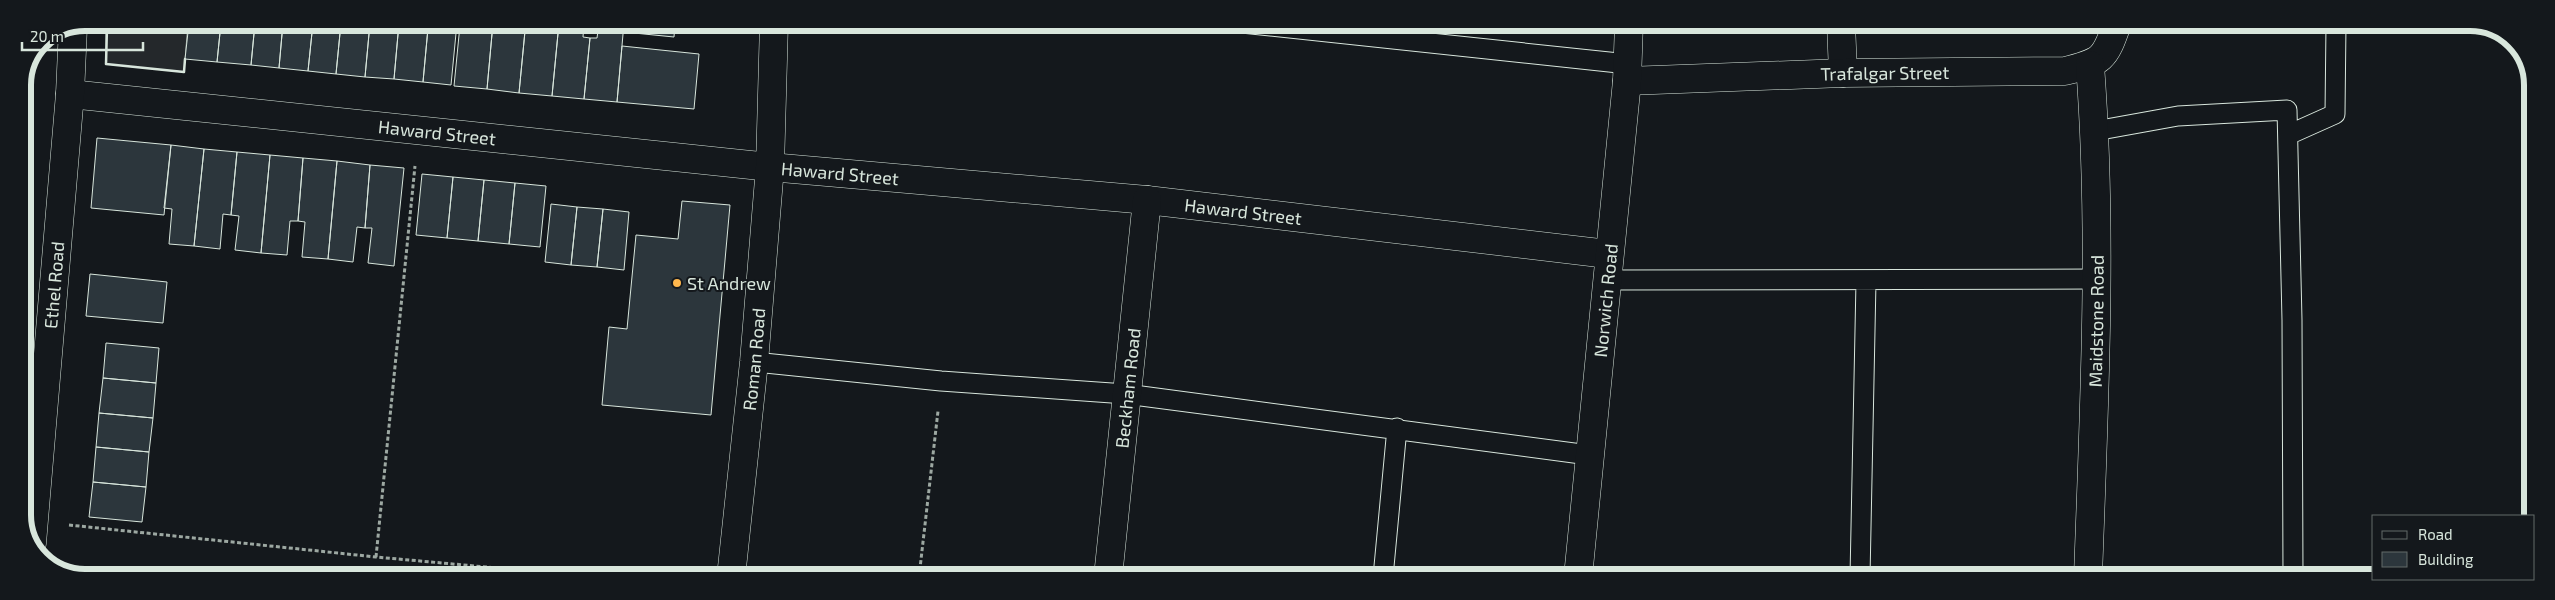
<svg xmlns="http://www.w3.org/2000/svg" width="2555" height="600" font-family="'Exo 2',sans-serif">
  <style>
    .parking { fill: #24282b; stroke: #939e99 }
    .building { fill: #2c363c; stroke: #d8e6dc }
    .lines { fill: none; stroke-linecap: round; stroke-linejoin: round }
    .lane-casing { stroke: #d8e6dc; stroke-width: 21 }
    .street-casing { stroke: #d8e6dc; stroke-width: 29 }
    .path { stroke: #9da8a2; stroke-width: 3; stroke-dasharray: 4 2.5; stroke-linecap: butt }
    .lane { stroke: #14181c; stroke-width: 19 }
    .street { stroke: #14181c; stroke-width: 28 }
    .wall { stroke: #d8e6dc; stroke-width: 2.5 }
    .poi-dot { fill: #ffb74d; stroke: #14181c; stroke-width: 2 }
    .labels { text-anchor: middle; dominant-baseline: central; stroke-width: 4; stroke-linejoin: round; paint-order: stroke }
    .street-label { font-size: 18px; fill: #d8e6dc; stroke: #14181c }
    .poi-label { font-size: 18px; fill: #d8e6dc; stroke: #14181c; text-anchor: start }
    .rim { fill: none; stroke: #d8e6dc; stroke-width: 6 }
  </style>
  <rect width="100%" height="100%" fill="#14181c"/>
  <path class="parking" d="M106,23H188L184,72L106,64Z"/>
  <path class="building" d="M189,23H221L217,62L185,59Z
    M221,23H255L251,65L217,62Z
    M255,23H283L279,68L251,65Z
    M283,23H313L308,71L279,68Z
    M313,23H341L336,74L308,71Z
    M341,23H370L365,77L336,74Z
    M370,23H399L394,79L365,77Z
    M399,23H421V27L428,28L423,82L394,79Z
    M435,23H457L451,85L423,82L428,28H434Z
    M468,23H493L487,89L454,86L460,25L468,26Z
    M493,23H519L518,31H525L519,93L487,89Z
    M533,23H559L552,96L519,93L525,31L533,32Z
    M559,23H584L583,37L590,38L584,99L552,96Z
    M599,23H624L617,102L584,99L590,38H597Z
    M625,23H675L674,37L624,32Z
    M622,46L699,54L694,109L617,102Z
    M97,138L171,145L164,215L91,208Z
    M171,145L204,149L194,246L169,244L172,209L164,208Z
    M204,149L237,152L231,215L223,214L220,249L194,246Z
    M237,152L270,155L261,253L235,250L239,216L231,215Z
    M270,155L303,158L298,221H290L287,255L261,253Z
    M303,158L337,161L328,259L302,257L305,222L298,221Z
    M337,161L370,165L365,228L357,227L353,262L328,259Z
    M370,165L404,168L394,266L368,263L372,228H365Z
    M422,174L453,177L447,238L416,235Z
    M453,177L484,180L478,241L447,238Z
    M484,180L515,183L509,244L478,241Z
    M515,183L546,186L540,247L509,244Z
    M682,201L730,205L711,415L602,405L609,327L627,329L636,235L678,239Z
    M551,204L577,207L571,265L545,262Z
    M577,207L603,209L597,267L571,265Z
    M603,209L629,212L624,270L597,267Z
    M90,274L167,282L163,323L86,316Z
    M106,343L159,348L156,383L103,378Z
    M103,378L156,383L153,418L99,413Z
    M99,413L153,418L149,452L96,447Z
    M96,447L149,452L146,487L93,482Z
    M93,482L146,487L142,522L89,517Z"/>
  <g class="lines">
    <defs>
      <path id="lane" d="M1242,23L1628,64
        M2095,131L2178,116L2287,110L2292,320L2293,577
        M2288,135L2335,114L2336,24
        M1607,280L2099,279
        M754,362L941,381L1126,394L1589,455
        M1383,577L1397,428
        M1860,577L1866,281"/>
      <g id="street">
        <path d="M1841,23L1843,73"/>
        <path id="s1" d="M1627,81L1843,73L2065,71C2102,62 2105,59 2117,24"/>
        <path id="s2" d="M70,94L770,167L1147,200L1608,254"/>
        <path id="s3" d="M32,543L70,94L73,27"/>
        <path id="s4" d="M731,577L754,362L770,167L774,23"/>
        <path id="s5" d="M1108,577L1147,200"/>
        <path id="s6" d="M1578,577L1627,81L1629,23"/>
        <path id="s7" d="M2088,577C2094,406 2103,236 2090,65"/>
      </g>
    </defs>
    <use href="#lane" class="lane-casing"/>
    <use href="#street" class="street-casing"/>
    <path class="path" d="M69,525L376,557L596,577
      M376,557L415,166
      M919,577L938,411"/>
    <use href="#lane" class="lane"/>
    <use href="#street" class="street"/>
    <path class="wall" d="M107,27L106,64L184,72L185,59"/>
  </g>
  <circle class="poi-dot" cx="677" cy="283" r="5"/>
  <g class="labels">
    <g class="street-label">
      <text stroke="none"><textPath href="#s1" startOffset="258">Trafalgar Street</textPath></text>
      <text stroke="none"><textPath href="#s2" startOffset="369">Haward Street</textPath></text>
      <text stroke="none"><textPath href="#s2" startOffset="774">Haward Street</textPath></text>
      <text stroke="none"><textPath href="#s2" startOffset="1179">Haward Street</textPath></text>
      <text stroke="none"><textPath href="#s3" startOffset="259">Ethel Road</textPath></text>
      <text stroke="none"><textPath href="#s6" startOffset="278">Norwich Road</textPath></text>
      <text stroke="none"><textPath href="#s7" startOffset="256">Maidstone Road</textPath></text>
      <text stroke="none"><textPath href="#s4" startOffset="219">Roman Road</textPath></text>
      <text stroke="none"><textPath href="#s5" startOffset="190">Beckham Road</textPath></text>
    </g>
    <g class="poi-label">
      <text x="687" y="283">St Andrew</text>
    </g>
  </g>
  <path d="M0 0H2555V600H0ZM85 31H2470A54 54 0 0 1 2524 85V515A54 54 0 0 1 2470 569H85A54 54 0 0 1 31 515V85A54 54 0 0 1 85 31Z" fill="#14181c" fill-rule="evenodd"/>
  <path class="rim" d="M85 31H2470A54 54 0 0 1 2524 85V515A54 54 0 0 1 2470 569H85A54 54 0 0 1 31 515V85A54 54 0 0 1 85 31Z"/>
  <rect x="2372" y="515" width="162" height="65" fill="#14181c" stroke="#626a69"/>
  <rect x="2382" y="531" width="25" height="8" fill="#14181c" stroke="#626a69"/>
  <text x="2418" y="540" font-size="15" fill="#d8e6dc">Road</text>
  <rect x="2382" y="552" width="25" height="15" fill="#2c363c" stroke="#626a69"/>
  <text x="2418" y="565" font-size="15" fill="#d8e6dc">Building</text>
  <path d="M22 42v8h121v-8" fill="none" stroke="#d8e6dc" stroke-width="2.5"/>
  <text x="30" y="42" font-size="15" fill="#d8e6dc" stroke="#14181c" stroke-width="4" paint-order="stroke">20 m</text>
</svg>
